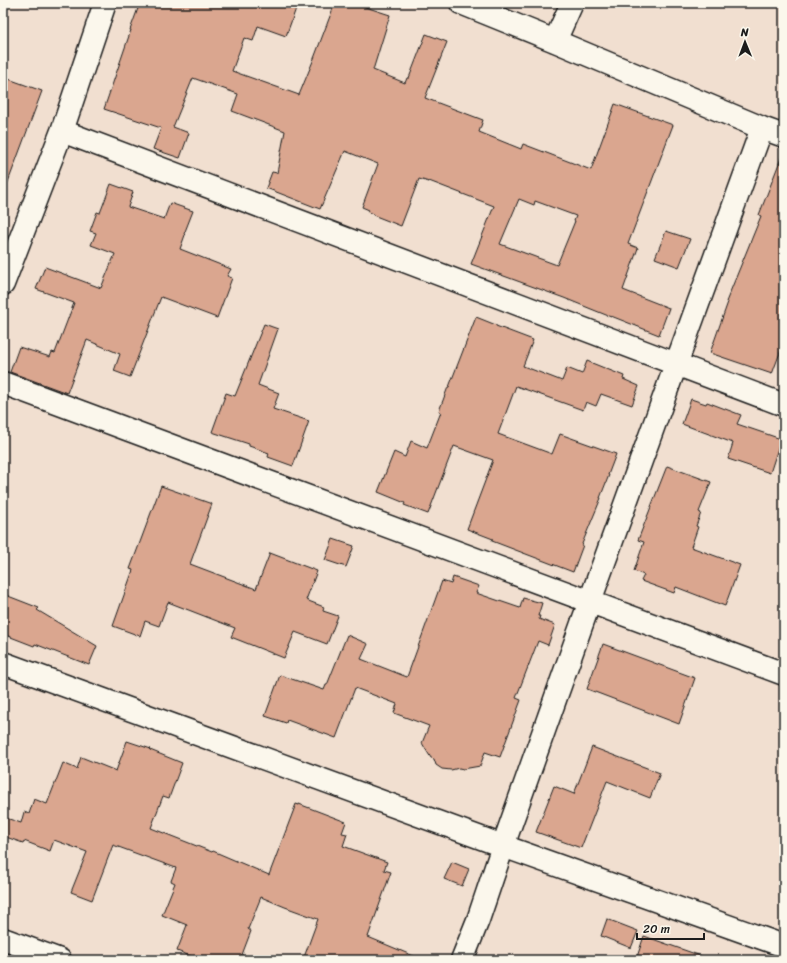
<svg xmlns="http://www.w3.org/2000/svg" width="787" height="963" font-family="Sriracha,sans-serif">
  <style>
    .building { fill: #daa68f; stroke: #1c1c1c; fill-rule: evenodd }
    .lines { fill: none; stroke-linecap: round; stroke-linejoin: round }
    .minor-casing { stroke: #1c1c1c; stroke-width: 25 }
    .minor { stroke: #fbf7ec; stroke-width: 22 }
  </style>
  <rect width="100%" height="100%" fill="#f1dfd0"/>
  <filter id="ink" filterUnits="userSpaceOnUse"><feTurbulence type="fractalNoise" baseFrequency=".025" numOctaves="2"/><feDisplacementMap in="SourceGraphic" scale="8" xChannelSelector="R" yChannelSelector="G"/><feConvolveMatrix kernelMatrix="1 2 1 2 8 2 1 2 1" color-interpolation-filters="sRGB"/></filter>
  <g filter="url(#ink)">
    <path class="building" d="M140,3H298L286,36L258,26L253,41L244,38L232,71L299,95L313,61L335,3H353L390,15L373,70L405,83L407,78H409L426,34L447,42L425,98L483,120L479,132L521,149L523,144L591,170L615,104L673,125L628,244L638,248L623,290L669,308L659,335L611,316V317L564,298L471,264L494,206L429,181V182L419,179L401,226L373,215V214L368,212L369,210L362,207L378,164L345,151L320,209L266,188L272,172L277,173L285,131L232,111L238,94L193,78L173,127L189,133L180,158L153,149L161,128L104,109L131,30H130ZM519,199L534,205L535,201L576,216L574,221H575L557,265L500,244Z
      M3,77L42,91L5,190H3Z
      M783,153H784V342L772,374L710,353L728,302H726L761,216L759,215Z
      M111,184L133,192L128,207L164,219L170,203L193,211L184,234L185,235L180,249L231,269L227,276L232,278L217,318L161,297L130,377L114,371L120,354L87,340L67,393L10,372L19,347L50,357L52,352L55,353L74,303L36,289L45,267L101,288L115,254L91,245L96,233L90,231L97,212L100,213Z
      M666,231L690,239L679,267L655,258Z
      M476,317L496,325V326L533,340L523,366L562,381L567,368L582,374L587,361L624,376L623,379L639,386L632,405L601,394L596,406L586,402L583,410L516,386L498,434L552,454L560,434L616,454L608,475H609L600,498H601L582,544L583,545L573,572L492,541L493,539L467,529L493,460L454,446L428,514L404,505L405,503L378,492L394,452L405,457L411,441L427,448L441,412L439,411L448,387H449Z
      M264,324L278,329L258,385L279,393L273,409L309,421L293,466L268,457L269,453L249,446V444L212,432L226,393L235,396Z
      M691,399L706,404L707,402L741,415L737,424L781,439L770,473L728,459L733,443L682,424Z
      M667,466L711,482L699,512L701,513L696,526L698,527L691,547L740,565L725,606L676,587L674,593L641,581L644,575L634,571L644,542L638,540Z
      M161,486L212,504L190,564L256,589L270,553L317,571L306,600L324,607L323,611L338,616L327,644L295,632L284,658L231,637L235,628L168,602L159,626L145,621L140,636L113,626L133,570L130,569Z
      M333,539L354,546L346,567L325,560Z
      M453,577L479,586L476,593L520,608L523,598L542,603L538,616H540L539,619L555,625L548,645L538,641L516,698L521,700L500,757L485,752L480,766L463,769L459,768L451,770L442,769L436,765L434,759L431,758L422,743L429,726L394,713L397,704L355,688L336,738L287,720L286,723L265,716L280,675L324,690L326,685H327L347,635L368,644L361,659L407,677L442,581L451,584Z
      M3,594L39,608L37,610L97,646L89,665L35,644L34,646L3,634Z
      M603,644L695,678L679,724L587,689Z
      M127,741L151,749L150,750L182,763L169,798L163,796L151,828L212,852L213,851L269,875L296,804L299,805V804L346,822L342,833L347,834L343,846L387,862L384,870L391,872L368,937L423,960H303L318,919L285,907L261,897L248,929L251,931L240,960H201L177,951L187,925L162,915L175,883L171,881L176,868L113,845L92,900L71,892L87,852L54,840L50,851L24,841L23,843L3,836V817L21,823L24,812L29,814L34,799L47,804L63,763L77,769L81,757L116,771Z
      M592,747L660,773L650,798L607,781L581,848L536,832L554,786L574,794Z
      M452,862L469,869L462,886L444,879Z
      M607,919L638,931L631,948L601,936Z
      M644,936L704,957L703,960H636Z"/>
    <g class="lines">
      <defs>
        <path id="minor" d="M461,3L555,41L762,128L784,136
          M555,41L572,3
          M62,131L784,405
          M3,284L62,131L105,3
          M3,383L784,674
          M3,663L503,846L784,946
          M3,939L60,960
          M462,960L478,920L503,846L590,601L762,128"/>
      </defs>
      <use href="#minor" class="minor-casing"/>
      <use href="#minor" class="minor"/>
    </g>
  </g>
  <rect width="787" height="963" fill="none" stroke="#fbf7ec" stroke-width="16"/>
  <rect x="8" y="8" width="771" height="947" fill="none" stroke="#1c1c1c" stroke-width="1.5" filter="url(#ink)"/>
  <g transform="translate(745 42) rotate(359)" stroke="#fbf7ec" stroke-width="3" paint-order="stroke">
  <path d="M0-3L7 15L0 10L-7 15Z" fill="#1c1c1c"/>
  <text y="-6" font-size="11" font-weight="bold" text-anchor="middle" fill="#1c1c1c">N</text>
  </g>
  <path d="M637 933v6h67v-6" fill="none" stroke="#1c1c1c" stroke-width="2"/>
  <text x="643" y="933" font-size="12" fill="#1c1c1c" stroke="#fbf7ec" stroke-width="3" paint-order="stroke">20 m</text>
</svg>
